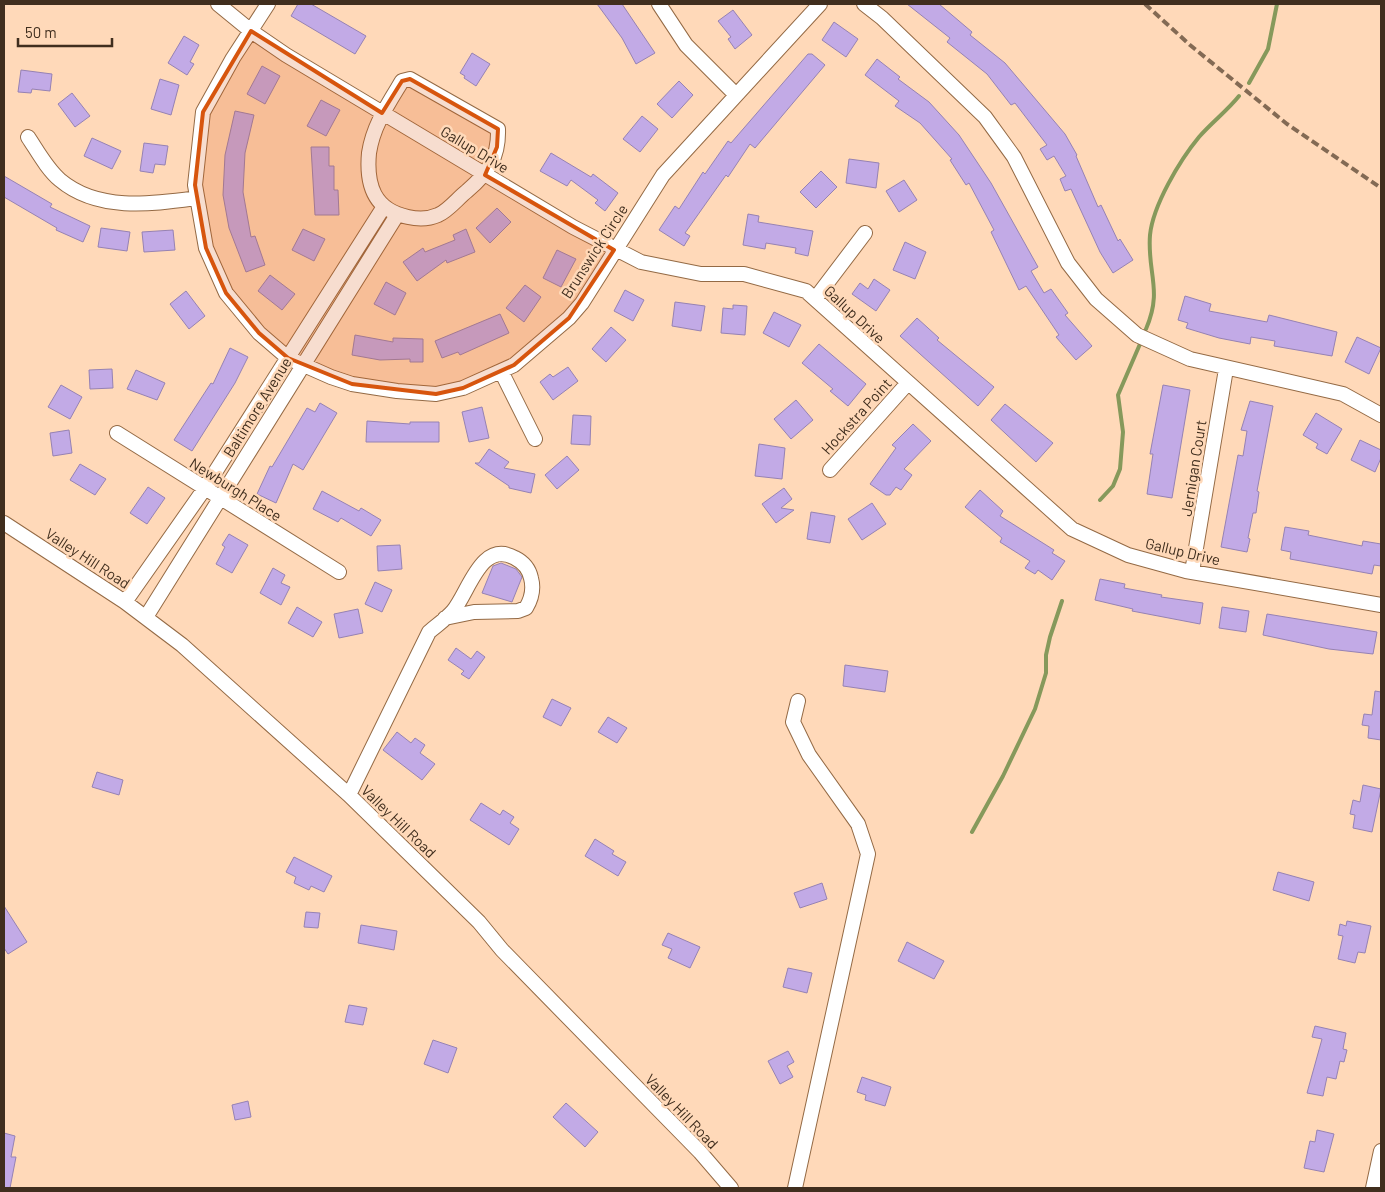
<svg xmlns="http://www.w3.org/2000/svg" width="1385" height="1192" font-family="Barlow,sans-serif">
  <style>
    .lines { fill: none; stroke-linecap: round; stroke-linejoin: round }
    .stream { stroke: #86995b; stroke-width: 4 }
    .building { fill: #c2aae6; stroke: #9682b3 }
    .minor-casing { stroke: #946a45; stroke-width: 16 }
    .minor { stroke: #fff; stroke-width: 14 }
    .rail { stroke: #836a54; stroke-width: 4; stroke-dasharray: 8 4; stroke-linecap: butt }
    .marked { fill: #d7550e; fill-opacity: 0.2; stroke: #d7550e; stroke-width: 4; stroke-linejoin: round }
    .labels { text-anchor: middle; dominant-baseline: central; stroke-width: 5; stroke-linejoin: round; paint-order: stroke }
    .street-label { font-size: 15px; fill: #402e1e; stroke: #ffd9b9 }
  </style>
  <rect width="100%" height="100%" fill="#ffd9b9"/>
  <g class="lines">
    <path class="stream" d="M1249,83L1268,49L1277,4
      M1146,329C1163,290 1147,273 1150,235C1153,205 1180,160 1199,137C1212,122 1227,111 1239,96
      M1100,500L1113,486L1120,469L1123,432L1118,395L1140,344
      M972,832L1003,776L1035,709L1046,673V655L1050,637L1062,601"/>
  </g>
  <path class="building" d="M298,4H311L366,36L355,54L291,16Z
    M597,4H622L655,53L636,64L622,38Z
    M907,4H939L972,32L970,35L1005,63L1065,134L1077,155L1076,156L1098,207L1101,205L1118,241L1120,239L1133,260L1113,273L1100,252L1071,189L1065,191L1060,179L1066,176L1054,156L1047,160L1040,149L1047,145L1015,103L1011,105L987,74L947,42L950,38Z
    M733,10L752,35L735,49L728,39L731,37L718,21Z
    M834,22L858,39L846,57L822,40Z
    M184,36L199,45L190,62L194,64L187,75L168,63Z
    M472,53L490,64L476,86L464,78L465,76L460,73Z
    M808,54H812L825,65L755,148L750,144L728,177L726,175L685,233L690,236L684,246L659,230L675,206L679,209L703,172L705,174L728,141L731,143Z
    M877,59L900,77L898,79L929,102L959,135L991,183L1038,267L1031,271L1044,293L1051,289L1068,313L1065,315L1092,346L1076,360L1056,337L1059,335L1026,286L1019,290L991,232L994,230L969,183L966,185L950,160L952,159L920,123L895,106L899,101L865,75Z
    M262,66L280,76L265,104L247,94Z
    M21,70L52,74L50,91L32,89L31,93L18,92Z
    M160,79L179,85L171,115L151,109Z
    M679,81L693,95L672,118L657,104Z
    M72,93L90,116L75,127L58,104Z
    M321,100L340,110L326,136L307,126Z
    M235,111L254,115L245,153L243,192L251,237L255,236L265,265L246,272L229,228L223,195L225,155Z
    M642,116L658,129L640,152L623,139Z
    M92,138L121,151L112,169L84,156Z
    M144,143L168,146L165,165L155,164L153,173L140,171Z
    M311,147H329V166H334V190H338L339,215H315Z
    M551,153L591,177L593,174L618,193L605,211L595,203L598,200L571,180L567,186L540,171Z
    M849,159L879,163L876,188L846,183Z
    M821,171L837,187L816,208L800,192Z
    M4,176L52,204L50,207L90,226L83,242L56,230L57,228L4,197Z
    M904,180L917,200L899,212L886,191Z
    M497,208L511,222L490,243L476,228Z
    M748,214L759,216L758,222L813,231L808,256L795,253L796,248L766,243L765,249L743,245Z
    M101,228L130,232L127,251L98,247Z
    M303,229L325,239L314,261L292,250Z
    M466,229L475,252L447,263L446,260L417,281L403,262L423,248L425,252L455,240L453,235Z
    M173,230L175,250L144,252L142,232Z
    M905,242L926,252L915,279L893,270Z
    M557,250L576,259L561,287L543,278Z
    M270,275L295,294L282,310L258,291Z
    M874,279L890,290L876,311L852,294L860,283L868,289Z
    M386,282L406,293L395,315L374,304Z
    M525,285L541,297L524,322L506,308Z
    M625,290L644,300L633,321L614,311Z
    M186,291L205,316L189,329L170,304Z
    M1185,296L1211,304L1209,311L1267,322L1269,315L1337,332L1332,356L1274,346L1275,341L1251,337L1250,344L1219,338L1186,328L1188,323L1178,320Z
    M675,302L705,306L701,331L672,326Z
    M733,305L747,306L745,335L721,333L723,308L733,309Z
    M774,312L801,325L789,347L763,333Z
    M500,314L509,333L460,355L458,352L442,358L435,341Z
    M917,318L939,338L937,340L994,387L978,406L900,336Z
    M611,327L626,340L606,362L592,349Z
    M355,335L393,342V338L423,339V362H410V359L380,360L352,355Z
    M1357,337L1381,348L1369,374L1345,362Z
    M819,344L866,384L848,406L830,391L833,389L802,363Z
    M230,348L248,357L235,383L192,451L174,440L211,383L213,384Z
    M568,367L578,381L553,400L540,382L550,374L553,377Z
    M112,369L113,388L90,389L89,370Z
    M136,370L165,383L157,400L127,389Z
    M61,385L82,397L70,419L48,407Z
    M1163,385L1190,390L1172,498L1147,494L1153,454H1150Z
    M796,400L813,420L791,439L774,419Z
    M1250,401L1273,406L1257,491L1259,492L1256,513H1253L1248,538L1250,539L1247,552L1221,547L1238,455L1243,456L1247,431L1241,430Z
    M320,403L337,413L303,470L293,464L276,503L257,494L270,466L272,467L307,408L315,412Z
    M1005,404L1053,443L1036,462L991,420Z
    M482,407L489,438L469,442L462,412Z
    M1316,413L1342,429L1327,454L1316,448L1318,444L1303,435Z
    M573,415L591,416L590,445L571,444Z
    M367,421L410,424V422H439V442H366Z
    M913,424L931,441L904,469L912,475L901,490L896,487L890,495H886L870,484L896,448L892,445Z
    M69,430L72,453L53,456L50,433Z
    M1360,440L1381,450V458L1375,472L1351,460Z
    M759,444L785,448L782,479L755,476Z
    M489,449L509,462L504,468L535,474L531,493L509,488V486L475,463H479Z
    M567,456L579,470L557,489L545,475Z
    M80,464L106,479L95,495L70,480Z
    M148,487L165,498L147,524L130,513Z
    M784,488L792,499L781,508L794,510L776,523L762,504Z
    M980,490L1003,511L1000,516L1054,550L1052,553L1065,561L1052,580L1038,570L1035,574L1025,568L1030,561L1000,542L1002,538L965,507Z
    M322,491L359,511L361,508L381,520L371,536L341,518L338,522L313,509Z
    M872,503L886,524L862,540L848,519Z
    M811,512L835,516L830,543L807,539Z
    M1285,527L1309,531L1308,535L1362,546L1363,541L1381,544V566L1374,565L1372,574L1290,559L1291,552L1281,550Z
    M229,534L248,545L232,573L216,564L225,547L222,545Z
    M400,545L402,569L378,571L377,546Z
    M501,563L516,569L522,577L512,602L482,593L493,566Z
    M273,568L285,575L281,583L290,587L281,605L260,593Z
    M1100,579L1125,584L1124,588L1162,595L1161,597L1203,603L1200,624L1132,611L1133,609L1095,600Z
    M375,582L392,590L382,612L365,604Z
    M297,607L322,622L313,637L288,623Z
    M1222,607L1249,611L1246,632L1219,628Z
    M358,609L363,633L339,638L334,614Z
    M1267,614L1377,632L1373,654L1329,649L1263,635Z
    M456,648L471,659L477,651L485,657L469,679L461,674L464,671L448,660Z
    M845,665L888,671L885,692L843,686Z
    M1375,691L1381,692V740L1368,738L1369,726L1362,725L1364,714L1372,715Z
    M552,699L571,708L561,726L543,717Z
    M608,717L627,728L617,743L598,732Z
    M397,732L411,743L415,738L425,745L420,753L435,764L422,780L383,750Z
    M97,772L123,780L119,795L92,787Z
    M1363,785L1381,789L1372,832L1353,828L1355,815L1350,814L1353,800L1360,802Z
    M481,803L500,815L503,810L514,817L510,823L519,829L509,845L470,820Z
    M595,839L614,851L612,854L626,862L618,876L585,856Z
    M294,857L332,876L324,892L311,886L309,890L294,883L296,877L286,872Z
    M1278,872L1314,882L1309,901L1273,890Z
    M822,883L827,899L800,908L794,893Z
    M4,906L27,942L8,954L4,948Z
    M306,912L320,913L318,928L304,927Z
    M1347,921L1371,926L1365,953L1358,952L1355,963L1338,959L1343,936L1338,935L1340,924L1346,926Z
    M361,925L397,931L394,950L358,943Z
    M668,933L700,947L690,968L668,958L672,949L662,945Z
    M907,942L944,961L934,979L898,961Z
    M788,968L812,973L807,993L783,987Z
    M349,1005L367,1008L363,1025L345,1022Z
    M1315,1026L1346,1033L1343,1049L1347,1050L1344,1062L1340,1061L1336,1079L1327,1077L1323,1096L1307,1093L1322,1039L1312,1037Z
    M433,1040L457,1048L448,1073L424,1064Z
    M788,1051L794,1062L787,1066L793,1077L780,1084L768,1061Z
    M862,1077L891,1087L885,1106L865,1100L866,1095L857,1092Z
    M248,1101L251,1117L235,1120L232,1105Z
    M566,1103L598,1132L585,1147L553,1117Z
    M1317,1130L1334,1134L1324,1172L1304,1168L1310,1141L1315,1142Z
    M4,1133L15,1136L11,1157H16L10,1188H4Z"/>
  <g class="lines">
    <defs>
      <path id="minor" d="M218,4L251,31L286,55L573,227L641,262L701,274H744L806,291L1072,529L1128,555L1186,571L1381,605
        M268,4L233,58L203,112L195,185L206,248L226,293L259,333L288,358L331,377L352,384L397,391L436,394L463,388L514,365L569,318L582,303L663,175L820,4
        M659,4L686,45L736,95
        M864,4L882,18L985,117L1014,157L1068,263L1096,299L1137,335L1190,359L1343,394L1381,415
        M410,79L498,129C499,158 488,173 467,191C458,198 448,211 438,215C429,219 417,219 408,217C374,210 366,185 369,153C373,126 388,104 402,81Z
        M28,137C38,152 47,169 60,180C98,212 152,204 197,198
        M815,299L865,233
        M501,371L535,439
        M117,433L339,572
        M830,470L907,384
        M4,523L125,602L182,645L349,795L479,922L502,950L700,1152L731,1188
        M1192,572L1226,369
        M125,602L205,488L383,208
        M146,617L397,215
        M349,795L429,632C437,625 446,619 453,611C469,592 481,539 515,558C523,562 529,569 531,578C534,589 532,598 526,608L518,611L474,612L445,618
        M795,1188L868,854L858,824L809,755L793,722L798,701
        M1373,1188L1381,1151"/>
    </defs>
    <use href="#minor" class="minor-casing"/>
    <use href="#minor" class="minor"/>
    <path class="rail" d="M1145,4L1190,45L1287,124L1381,188"/>
  </g>
  <path class="marked" d="M251,31L382,113L402,81L410,79L498,129L497,147L485,175L614,250L569,318L514,365L463,388L436,394L352,384L288,358L259,333L226,293L206,248L195,185L203,112Z"/>
  <g class="labels">
    <g class="street-label">
      <text transform="translate(475 149) rotate(31)">Gallup Drive</text>
      <text transform="translate(594 251) rotate(-57)">Brunswick Circle</text>
      <text transform="translate(855 314) rotate(43)">Gallup Drive</text>
      <text transform="translate(257 407) rotate(-58)">Baltimore Avenue</text>
      <text transform="translate(856 416) rotate(-48)">Hockstra Point</text>
      <text transform="translate(1193 468) rotate(-81)">Jernigan Court</text>
      <text transform="translate(236 489) rotate(32)">Newburgh Place</text>
      <text transform="translate(1183 551) rotate(13)">Gallup Drive</text>
      <text transform="translate(88 558) rotate(33)">Valley Hill Road</text>
      <text transform="translate(399 821) rotate(44)">Valley Hill Road</text>
      <text transform="translate(682 1111) rotate(46)">Valley Hill Road</text>
    </g>
  </g>
  <rect width="1385" height="1192" fill="none" stroke="#402e1e" stroke-width="10"/>
  <path d="M18 38v8h94v-8" fill="none" stroke="#402e1e" stroke-width="2.5"/>
  <text x="25" y="38" font-size="15" fill="#402e1e" stroke="#ffd9b9" stroke-width="4" paint-order="stroke">50 m</text>
</svg>
